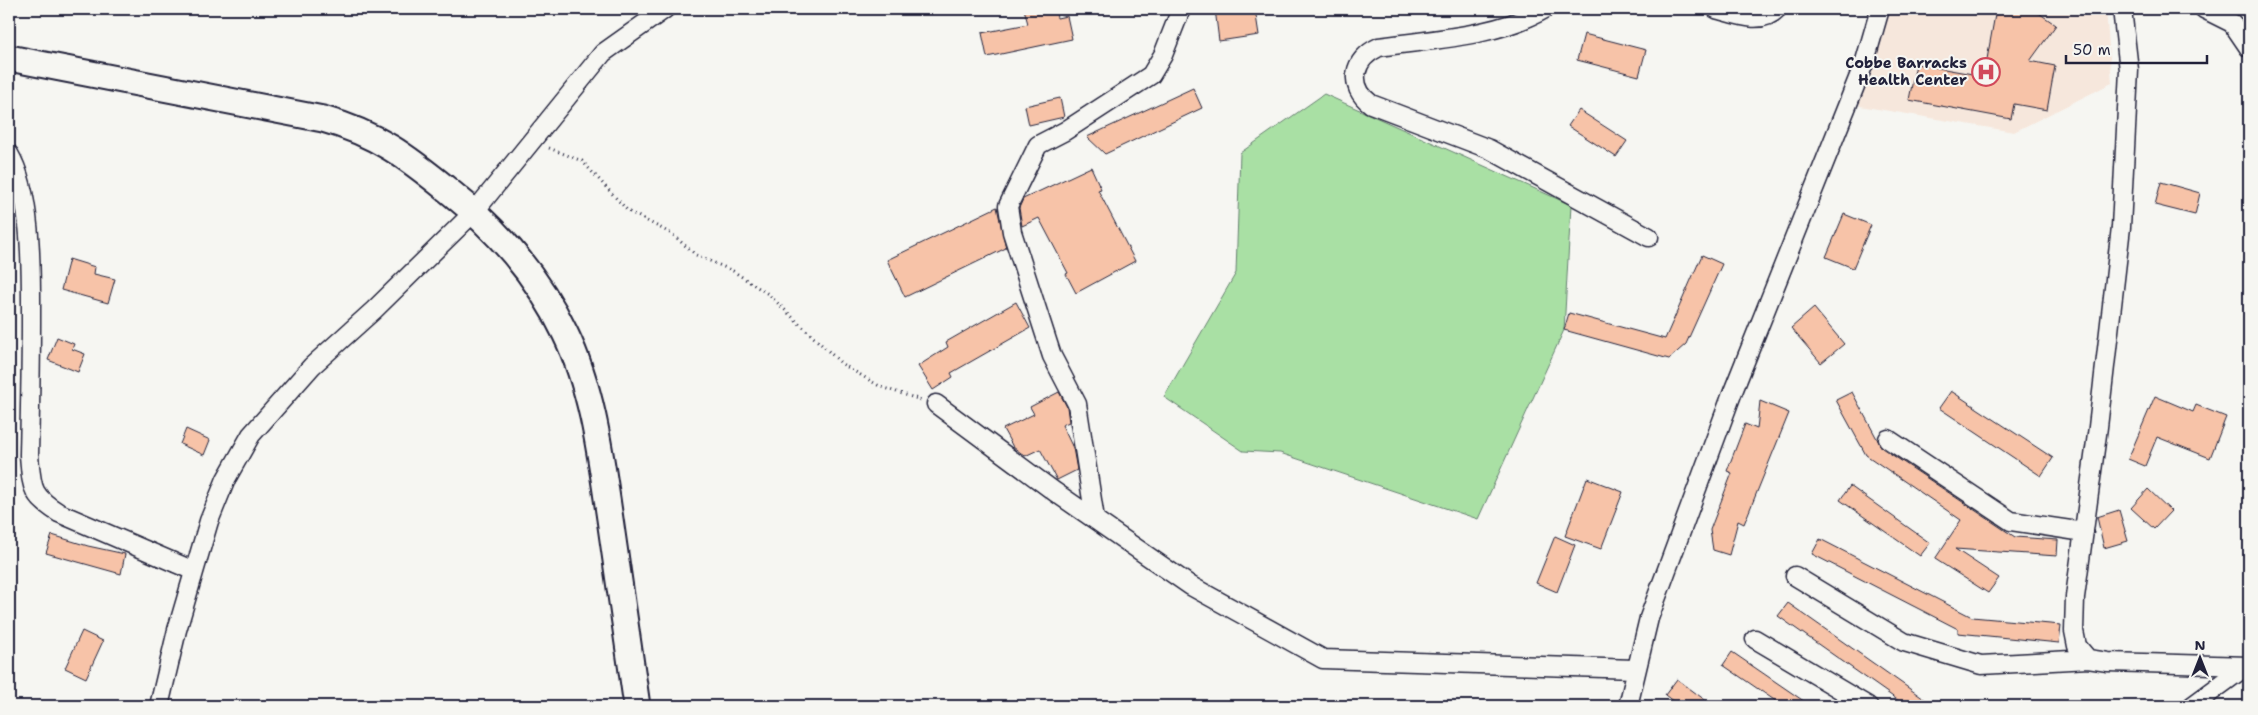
<svg xmlns="http://www.w3.org/2000/svg" width="2258" height="715" font-family="'Shantell Sans',sans-serif">
  <style>
    .built { fill: #f6e7dc }
    .green { fill: #a9e0a4; stroke: #668170 }
    .building { fill: #f7c3a8; stroke: #22223b }
    .lines { fill: none; stroke-linecap: round; stroke-linejoin: round }
    .street-casing { stroke: #22223b; stroke-width: 21 }
    .secondary-casing { stroke: #22223b; stroke-width: 29 }
    .path { stroke: #22223b; stroke-width: 3; stroke-dasharray: 1 4; stroke-linecap: butt }
    .street { stroke: #f6f6f2; stroke-width: 18 }
    .secondary { stroke: #f6f6f2; stroke-width: 25 }
    .labels { text-anchor: middle; dominant-baseline: central; stroke-width: 4; stroke-linejoin: round; paint-order: stroke }
    .poi-label { font-size: 15px; font-weight: bold; fill: #22223b; stroke: #f6f6f2; text-anchor: end }
  </style>
  <rect width="100%" height="100%" fill="#f6f6f2"/>
  <filter id="ink" filterUnits="userSpaceOnUse"><feTurbulence type="fractalNoise" baseFrequency=".02" numOctaves="2"/><feDisplacementMap in="SourceGraphic" scale="10" xChannelSelector="R" yChannelSelector="G"/><feConvolveMatrix kernelMatrix="1 2 1 2 8 2 1 2 1" color-interpolation-filters="sRGB"/></filter>
  <g filter="url(#ink)">
    <path class="built" d="M1880,9H2106L2112,83L2014,132L1860,106L1854,89Z"/>
    <path class="green" d="M1324,94L1571,205L1564,330L1478,519L1280,453L1243,451L1164,397L1236,273L1240,153Z"/>
    <path class="building" d="M1024,9H1055L1057,18L1067,16L1072,39L987,57L982,33L1028,24Z
      M1215,9H1255L1259,35L1219,41Z
      M1996,9H2033L2056,25L2030,61L2055,66L2047,110L2014,104L2011,119L1909,100L1916,64L1984,76Z
      M1584,34L1646,50L1639,76L1577,60Z
      M1193,88L1202,108L1105,154L1087,137Z
      M1060,98L1064,117L1029,125L1025,106Z
      M1579,110L1627,141L1616,157L1568,126Z
      M1091,167L1101,189L1098,190L1135,261L1076,293L1066,274L1068,273L1039,218L1022,226L1019,208L1023,199Z
      M2161,182L2200,193L2195,215L2155,205Z
      M997,207L1006,248L905,297L887,260Z
      M1844,214L1871,225L1853,268L1826,257Z
      M1702,255L1722,264L1686,344L1669,359L1564,330L1569,313L1665,339Z
      M69,259L95,267L94,274L115,279L108,303L61,290Z
      M1016,302L1030,328L951,373L953,377L933,390L918,366L948,347L946,342Z
      M1814,308L1844,344L1821,363L1791,328Z
      M57,337L74,344L72,349L85,354L78,372L48,360Z
      M1951,391L2053,458L2041,476L1939,408Z
      M1059,392L1067,407L1069,422L1062,425L1073,448L1077,470L1057,480L1040,449L1025,456L1013,447L1003,429L1034,414L1030,407Z
      M1852,392L1882,448L2015,537L2058,540L2057,556L1955,549L1999,578L1988,593L1935,559L1961,520L1866,455L1836,400Z
      M2155,396L2193,412L2196,405L2226,417L2210,458L2157,437L2145,466L2128,459Z
      M1760,401L1789,413L1744,524L1738,521L1729,555L1713,550L1710,530L1732,473L1727,471L1745,424L1757,429Z
      M186,429L210,440L204,455L180,444Z
      M1587,478L1623,492L1601,549L1565,536Z
      M1850,486L1930,543L1920,556L1840,500Z
      M2148,489L2171,511L2154,529L2131,508Z
      M2119,510L2128,541L2104,548L2097,517Z
      M52,535L88,546L125,554L121,574L46,553Z
      M1555,536L1575,545L1557,592L1536,583Z
      M1820,539L1972,617L2061,625L2059,643L1958,633V629L1812,554Z
      M1788,603L1934,706H1906L1778,616Z
      M82,631L103,641L86,678L65,668Z
      M1732,652L1811,706H1783L1723,665Z
      M1677,679L1713,706H1679L1665,695Z"/>
    <g class="lines">
      <defs>
        <path id="street" d="M1545,9C1496,37 1433,39 1379,47C1353,59 1347,86 1371,104L1489,149L1649,237
          M1716,9C1735,14 1761,26 1777,9
          M2122,9L2129,70L2121,227L2098,427L2075,597L2074,631L2077,646L2088,659L2108,662L2249,666
          M2204,9L2232,23L2249,48
          M9,154C33,194 31,275 31,322C31,366 30,411 29,455C32,487 30,495 59,513L194,571
          M936,404L1055,492L1191,586L1323,659L1635,669
          M1888,439L2011,521L2084,532
          M1095,519L1077,404L1052,356L1012,232L1008,206L1038,145L1065,131L1151,75L1163,55L1181,9
          M1795,576L1904,642L1981,665L2088,659
          M1755,639L1868,706
          M159,706L177,630L209,521L226,479L251,435L312,366L374,310L475,211L603,53L665,9
          M1628,706L1649,618L1732,394L1865,61L1880,9
          M2192,706L2245,667"/>
        <path id="secondary" d="M9,58L323,119C377,134 406,156 449,191C498,230 538,276 565,333C593,390 601,458 610,519C619,582 628,644 637,706"/>
      </defs>
      <use href="#street" class="street-casing"/>
      <use href="#secondary" class="secondary-casing"/>
      <path class="path" d="M549,148L582,161L628,211L672,234L696,255L733,271L768,294L842,364L881,387L921,400"/>
      <use href="#street" class="street"/>
      <use href="#secondary" class="secondary"/>
    </g>
  </g>
  <defs>
    <symbol id="hospital-ring" viewBox="-11 -11 22 22"><circle r="9.5" fill="#f6f6f2" stroke="#d1495b" stroke-width="1.5"/><path d="M-5-5h3v3.5h4V-5h3V5h-3V1.5h-4V5h-3Z" fill="#d1495b"/></symbol>
  </defs>
  <g fill-rule="evenodd">
    <use href="#hospital-ring" x="1970" y="56" width="32" height="32"/>
  </g>
  <g class="labels">
    <g class="poi-label">
      <text x="1967" y="63">Cobbe Barracks<tspan x="1967" dy="17">Health Center</tspan></text>
    </g>
  </g>
  <rect width="2258" height="715" fill="none" stroke="#f6f6f2" stroke-width="30"/>
  <rect x="15" y="15" width="2228" height="685" fill="none" stroke="#22223b" stroke-width="2" filter="url(#ink)"/>
  <g transform="translate(2200 658)" stroke="#f6f6f2" stroke-width="4" paint-order="stroke">
  <path d="M0-4L9 19L0 12L-9 19Z" fill="#22223b"/>
  <text y="-8" font-size="14" font-weight="bold" text-anchor="middle" fill="#22223b">N</text>
  </g>
  <path d="M2066 55v8h141v-8" fill="none" stroke="#22223b" stroke-width="2.5"/>
  <text x="2073" y="55" font-size="15" fill="#22223b" stroke="#f6f6f2" stroke-width="4" paint-order="stroke">50 m</text>
</svg>
